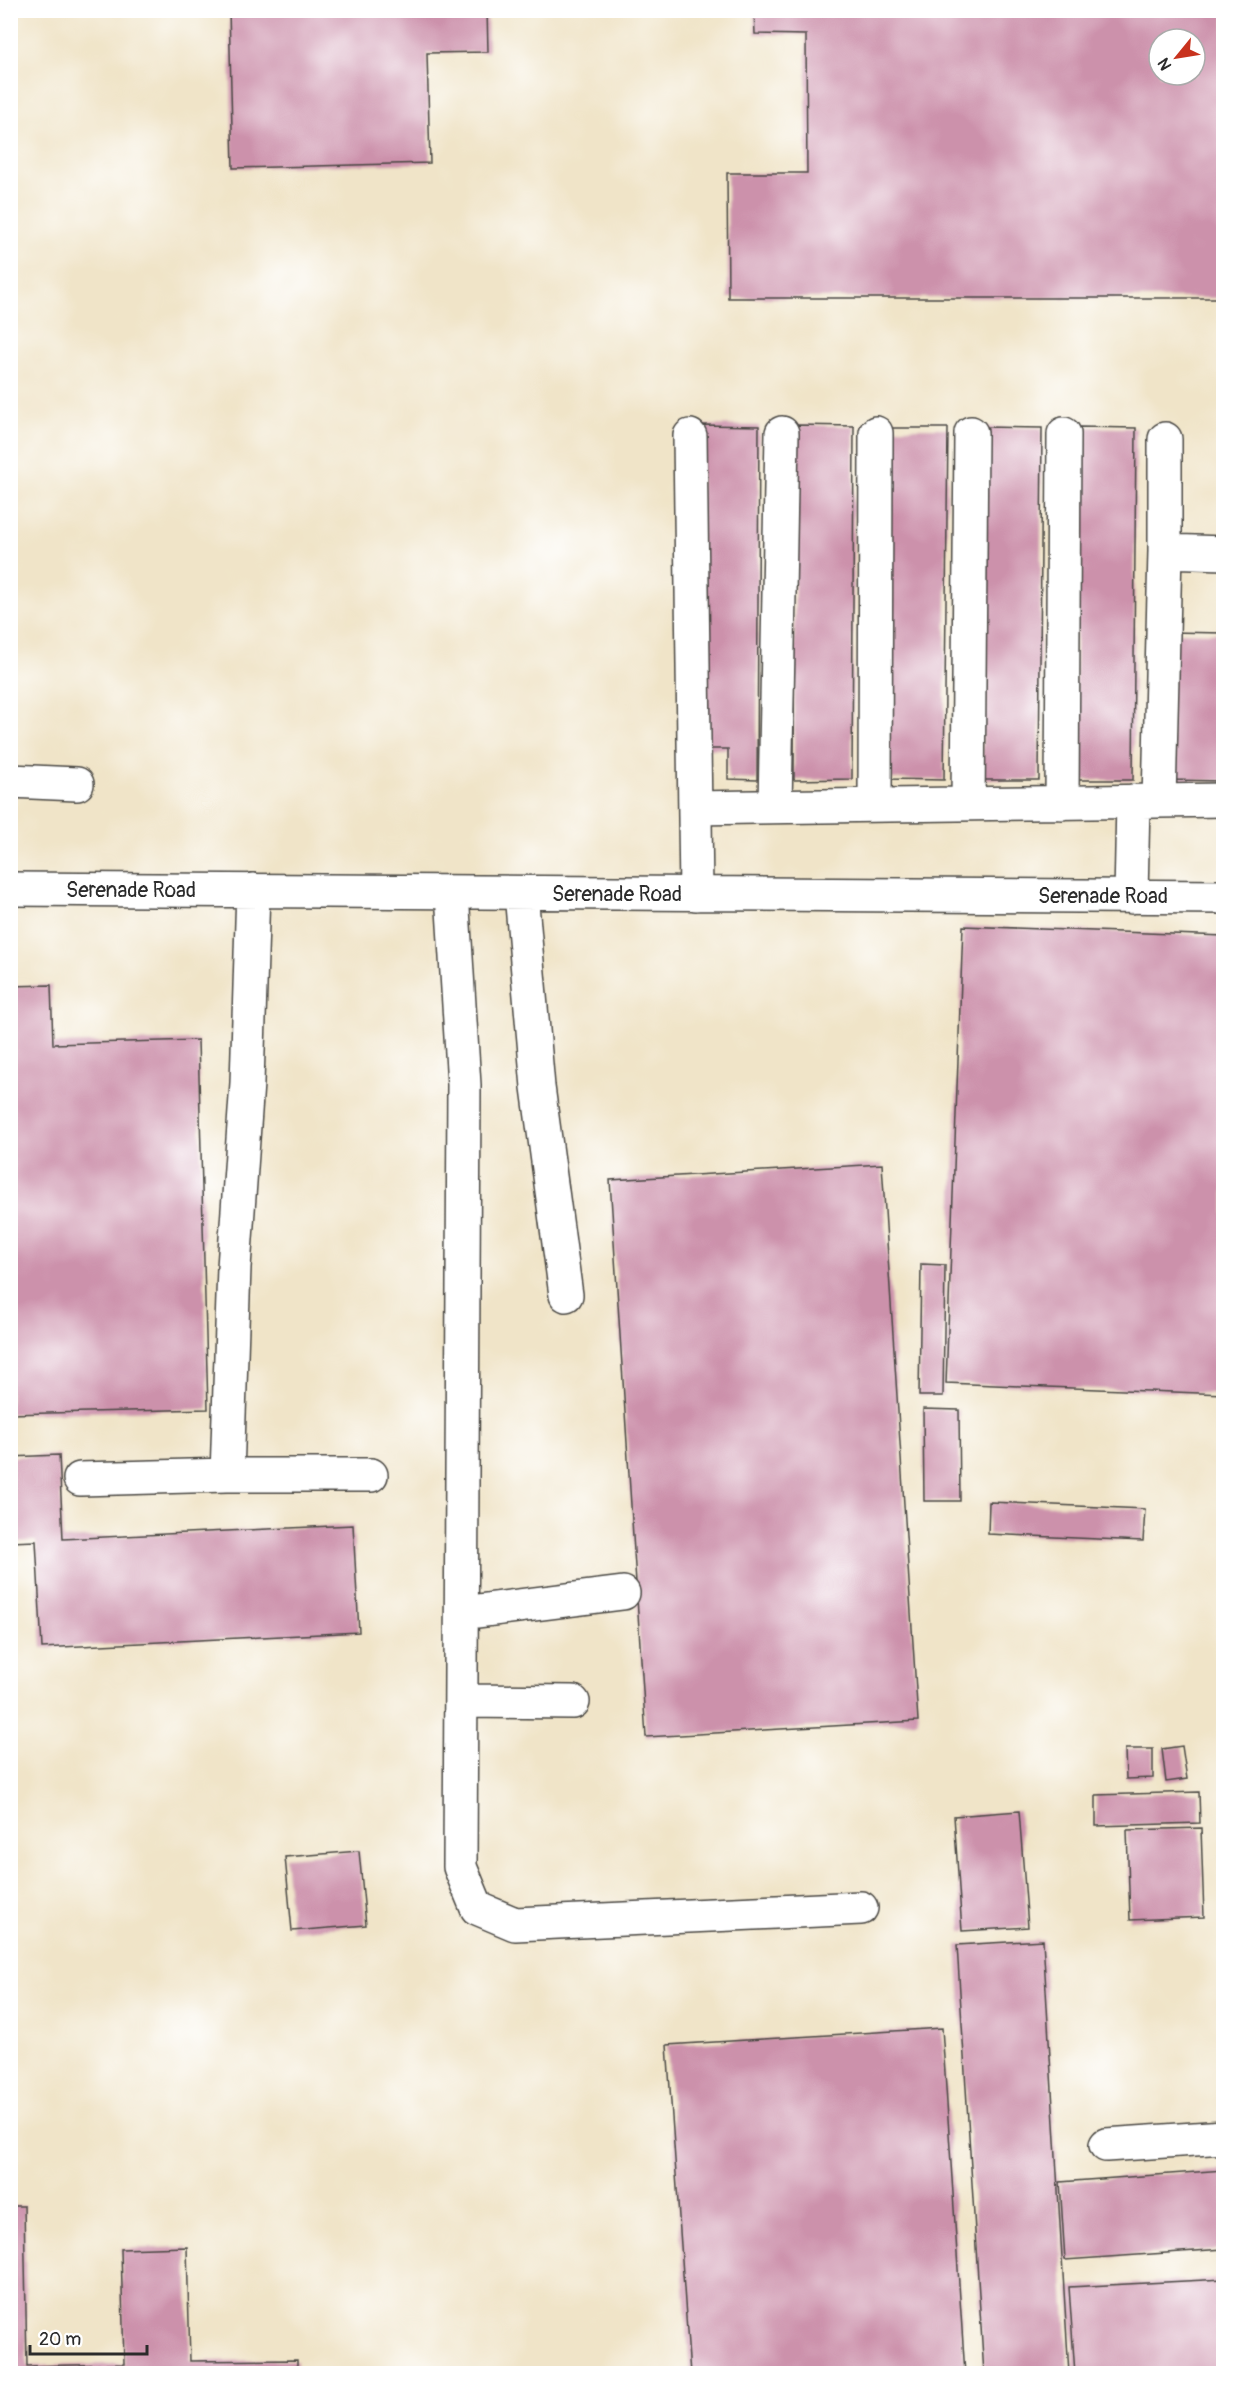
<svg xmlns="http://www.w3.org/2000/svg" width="1234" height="2384" font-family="Pangolin,sans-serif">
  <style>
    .building { fill: #cc91ab; fill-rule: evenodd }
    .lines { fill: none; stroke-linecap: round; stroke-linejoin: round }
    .minor-casing { stroke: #494743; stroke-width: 36 }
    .minor { stroke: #fff; stroke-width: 33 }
    .labels { text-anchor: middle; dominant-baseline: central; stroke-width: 5; stroke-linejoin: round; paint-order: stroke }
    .street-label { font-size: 21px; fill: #2b2b2b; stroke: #fff }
  </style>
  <rect width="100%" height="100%" fill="#fff"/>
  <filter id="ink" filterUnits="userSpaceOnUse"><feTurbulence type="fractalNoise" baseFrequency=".0167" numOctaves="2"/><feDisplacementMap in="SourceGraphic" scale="12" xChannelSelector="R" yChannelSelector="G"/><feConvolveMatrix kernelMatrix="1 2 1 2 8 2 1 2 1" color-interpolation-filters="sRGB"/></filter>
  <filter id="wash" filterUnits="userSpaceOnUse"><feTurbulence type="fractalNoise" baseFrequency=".008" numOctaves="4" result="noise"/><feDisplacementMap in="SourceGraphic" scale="24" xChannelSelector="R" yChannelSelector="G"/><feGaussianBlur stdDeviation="1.35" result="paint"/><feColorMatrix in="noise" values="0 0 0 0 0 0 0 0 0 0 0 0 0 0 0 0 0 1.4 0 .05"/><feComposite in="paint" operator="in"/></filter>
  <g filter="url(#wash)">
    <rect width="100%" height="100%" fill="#f0e4c8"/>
    <g id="blocks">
      <path class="building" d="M229,10H487L488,52L427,53L430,163L233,168Z
        M754,10H1224V298H728L727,173H807L806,35L755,34ZM1159,39H1195V75H1159Z
        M701,425L759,426L757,780L728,779V749H699Z
        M795,425L854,426L852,779L794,780Z
        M984,427L1042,428L1039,780H982Z
        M1078,427L1136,428L1133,780H1075Z
        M891,428H948L944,780L887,779Z
        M1169,632L1224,633V781L1168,780Z
        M963,926L1224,936V1394L946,1383Z
        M51,985L53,1044L198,1040L208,1409L10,1414V986Z
        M882,1164L918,1721L646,1737L610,1180Z
        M921,1264L945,1265L943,1396H919Z
        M923,1409L959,1410L960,1501H924Z
        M59,1455L63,1539L353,1525L359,1632L42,1648L36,1541L10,1542V1457Z
        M989,1502L1145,1509L1143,1541L988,1534Z
        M1182,1746L1187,1779L1166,1782L1162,1749Z
        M1125,1749H1153V1778L1126,1779Z
        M1199,1792L1200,1823L1096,1826V1795Z
        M1019,1811L1028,1927L962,1931L954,1816Z
        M1201,1828L1204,1917L1130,1920L1127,1830Z
        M359,1851L366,1925L292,1931L285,1857Z
        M1043,1940L1069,2374H984L957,1945Z
        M942,2028L965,2374H690L667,2045Z
        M1224,2170V2249L1065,2260L1060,2182Z
        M10,2206H24L27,2366L124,2364L121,2249L187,2247L190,2361L297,2360V2374H10Z
        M1224,2279V2374H1075L1069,2287Z"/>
    </g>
  </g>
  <g filter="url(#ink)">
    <use href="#blocks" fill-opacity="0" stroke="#494743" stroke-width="1.5"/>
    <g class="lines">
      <defs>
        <path id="minor" d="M690,436L696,894
          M1165,551L1224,553
          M10,781L77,784
          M1159,801L1165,551V439
          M1062,803L1064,434
          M968,804L971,433
          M875,805L876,433
          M775,806L782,433
          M695,808L1224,800
          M10,889L1224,897
          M452,893L464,1085L460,1867L477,1908L515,1924L861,1908
          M521,893L538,1087L566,1295
          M1131,897L1133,801
          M227,1475L234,1267L247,1083L253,890
          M80,1479L227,1475H371
          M462,1613L623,1593
          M461,1701L573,1702
          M1106,2145L1224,2137"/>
      </defs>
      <use href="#minor" class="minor-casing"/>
      <use href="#minor" class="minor"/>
    </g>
  </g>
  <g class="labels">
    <g class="street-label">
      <text x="131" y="890">Serenade Road</text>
      <text x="617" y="894">Serenade Road</text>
      <text x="1103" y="896">Serenade Road</text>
    </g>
  </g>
  <rect width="1234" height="2384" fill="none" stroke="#fff" stroke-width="36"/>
  <g transform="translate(1177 57) rotate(240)"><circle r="28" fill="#ffffff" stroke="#aaaaaa" stroke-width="1.5"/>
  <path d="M0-4.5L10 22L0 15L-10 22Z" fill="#c8321e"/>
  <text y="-9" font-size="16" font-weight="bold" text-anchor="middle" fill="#2b2b2b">N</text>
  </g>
  <path d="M30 2345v9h117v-9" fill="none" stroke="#2b2b2b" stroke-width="3"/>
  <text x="39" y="2345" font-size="18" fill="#2b2b2b" stroke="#ffffff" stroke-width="4.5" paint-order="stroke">20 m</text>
</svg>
